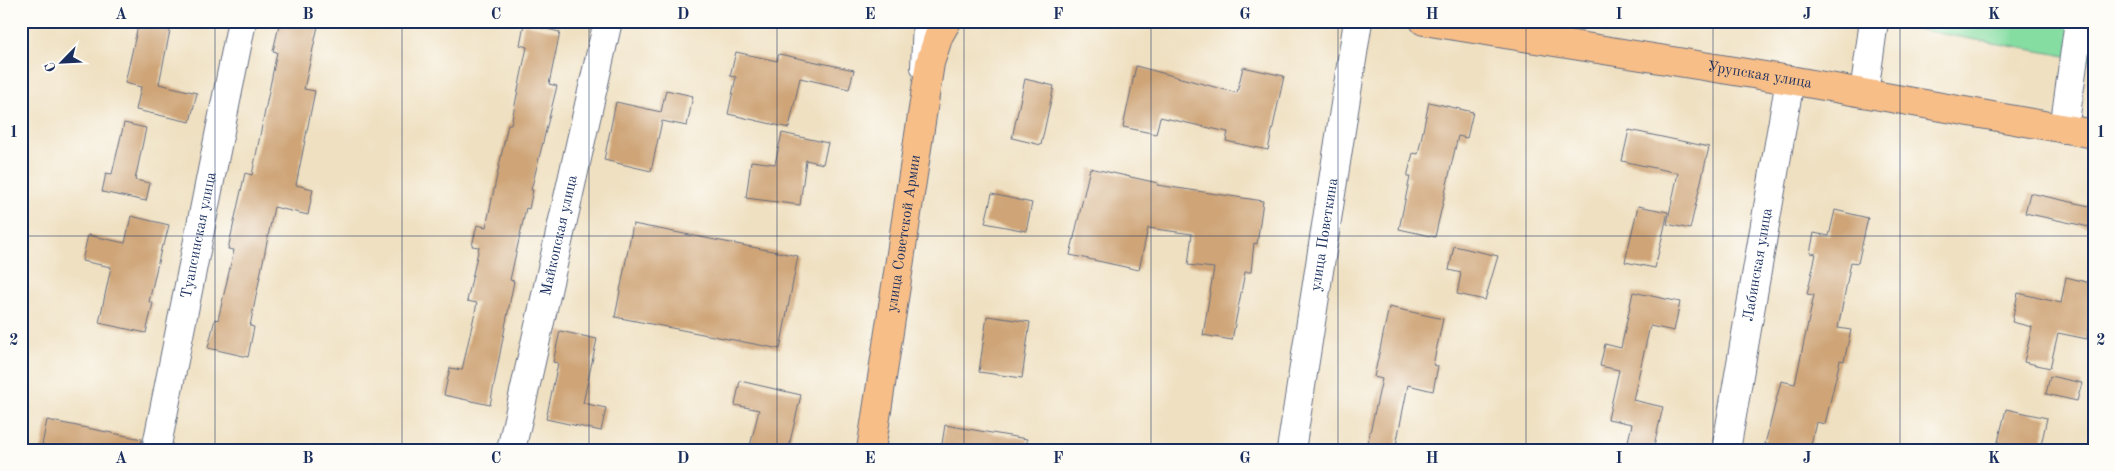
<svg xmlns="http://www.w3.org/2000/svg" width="2115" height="471" font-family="'Old Standard TT',serif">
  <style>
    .green { fill: #85dda2; stroke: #508680 }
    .building { fill: #cfa578 }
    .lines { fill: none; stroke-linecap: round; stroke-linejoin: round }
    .minor-casing { stroke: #656d81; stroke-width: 30 }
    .tertiary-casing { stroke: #656d81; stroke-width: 30 }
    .primary-casing { stroke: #656d81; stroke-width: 30 }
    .minor { stroke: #fff; stroke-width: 28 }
    .tertiary { stroke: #fff; stroke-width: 28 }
    .primary { stroke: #f7be88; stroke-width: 28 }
    .grid { fill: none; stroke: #1b2f5e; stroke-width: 1; stroke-opacity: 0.55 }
    .labels { text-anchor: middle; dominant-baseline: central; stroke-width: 4; stroke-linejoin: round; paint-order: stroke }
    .street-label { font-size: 15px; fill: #1b2f5e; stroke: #fdfcf7 }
    .neatline { fill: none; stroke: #1b2f5e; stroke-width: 2 }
    .grid-label { font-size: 16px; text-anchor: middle; font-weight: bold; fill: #1b2f5e }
  </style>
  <rect width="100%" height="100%" fill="#fdfcf7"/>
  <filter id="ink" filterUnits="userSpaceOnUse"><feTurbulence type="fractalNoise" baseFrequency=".02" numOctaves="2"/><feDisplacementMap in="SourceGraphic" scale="10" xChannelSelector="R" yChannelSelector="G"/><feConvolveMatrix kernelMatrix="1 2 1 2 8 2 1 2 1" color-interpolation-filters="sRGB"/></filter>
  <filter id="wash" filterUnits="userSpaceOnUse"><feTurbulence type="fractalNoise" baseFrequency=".0096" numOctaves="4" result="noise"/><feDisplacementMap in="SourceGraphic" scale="20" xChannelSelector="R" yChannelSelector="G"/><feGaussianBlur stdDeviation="1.12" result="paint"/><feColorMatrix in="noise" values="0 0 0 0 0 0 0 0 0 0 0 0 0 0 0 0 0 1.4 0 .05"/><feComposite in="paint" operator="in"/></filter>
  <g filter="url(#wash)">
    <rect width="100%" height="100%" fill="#efe0c1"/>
    <path class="green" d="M1870,21H2094V61Z"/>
    <g id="blocks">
      <path class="building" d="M139,21H172L159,84L197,93L190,122L136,110L141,87L125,83Z
        M280,21H297L318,26L304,89L315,91L296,185L313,189L308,215L274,207L250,326L254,327L248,357L208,348L215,319L218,320L234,250L228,249L245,173L252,175L277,52L273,51Z
        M524,24L560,32L549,84L557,86L531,190H533L529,209L526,208L510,280L514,281L490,405L444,395L450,368L462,370L477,303L467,301L479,247L472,246L477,225L486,227L508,124H511L527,47L520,45Z
        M736,52L777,61L779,54L854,70L849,89L800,78L789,128L728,114L736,77L730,76Z
        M1136,66L1237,93L1243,67L1284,76L1268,150L1226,141L1228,132L1160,117L1156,134L1123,127Z
        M1025,79L1054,86L1041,145L1012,138Z
        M666,90L693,96L687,126L662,121L651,171L604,160L616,102L661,112Z
        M1429,102L1473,112L1467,138L1458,136L1435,237L1399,229L1410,177H1407L1413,153L1418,154Z
        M124,123L146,128L135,180L150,183L146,201L102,192L106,173L112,174Z
        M1629,130L1709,147L1690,229L1667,224L1678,173L1622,161Z
        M782,133L828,143L823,164L806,160L800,205L746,198L751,161L775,164Z
        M1090,168L1158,183L1157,185L1263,201L1257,244L1254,243L1251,272H1245L1232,340L1203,335L1214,268L1188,265L1192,234L1148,228L1139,270L1070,255Z
        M2030,193L2094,207V228L2025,213Z
        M992,194L1032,203L1026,231L985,223Z
        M1638,206L1668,212L1655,268L1625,262Z
        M1835,210L1868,218L1858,263L1851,262L1838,328L1851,330L1844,361L1840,360L1825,424L1816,422L1810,450H1790L1765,444L1781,381L1795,384L1814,295L1807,294L1816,254L1810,253L1814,233L1829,236Z
        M131,216L169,225L164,245H162L149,302L153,303L146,333L99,323L111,267L82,261L88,235L125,243Z
        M633,224L798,256L780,349L615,317Z
        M1454,246L1498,256L1485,300L1457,294L1461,273L1449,270Z
        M2066,277L2094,284V307L2087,339L2058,333L2050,368L2024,362L2032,327L2012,322L2018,293L2061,303Z
        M1633,292L1680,302L1674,331L1650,326L1633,400L1663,407L1653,450H1626L1632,424L1608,419L1619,370L1600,366L1605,344L1621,348Z
        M1389,307L1443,319L1433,365L1438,366L1433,391L1408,385L1395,450H1366L1382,379L1374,377Z
        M987,316L1030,322L1022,378L979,372Z
        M560,331L597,339L583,403L606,408L601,431L546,419L558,363L553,362Z
        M2050,376L2082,383L2077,401L2046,394Z
        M740,381L801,395L788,450H749L759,410L735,405Z
        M2006,409L2047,418L2040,450H1996Z
        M47,420L142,439L141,450H41Z
        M945,425L1027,439V450H941Z"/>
    </g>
  </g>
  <g filter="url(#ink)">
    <use href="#blocks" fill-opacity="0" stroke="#656d81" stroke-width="1"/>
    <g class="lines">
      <defs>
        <g id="minor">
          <path d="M1864,93L1874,21"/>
          <path d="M2064,129L2079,21"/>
          <path id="s1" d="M156,450L242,21"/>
          <path id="s2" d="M511,450L608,21"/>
          <path id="s3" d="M1291,450L1358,21"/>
          <path id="s4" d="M1726,450L1790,80"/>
        </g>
        <path id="tertiary" d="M925,67L927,21"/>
        <g id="primary">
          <path id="s5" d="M1424,21L1790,80L2094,134"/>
          <path id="s6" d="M871,450L930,63L939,35L947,21"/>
        </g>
      </defs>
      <use href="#minor" class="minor-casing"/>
      <use href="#tertiary" class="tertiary-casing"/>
      <use href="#primary" class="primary-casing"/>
      <use href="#minor" class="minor"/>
      <use href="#tertiary" class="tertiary"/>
      <use href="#primary" class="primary"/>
    </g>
  </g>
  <path class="grid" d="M215,21V450M402,21V450M589,21V450M777,21V450M964,21V450M1151,21V450M1338,21V450M1526,21V450M1713,21V450M1900,21V450M21,236H2094"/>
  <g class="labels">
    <g class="street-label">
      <text stroke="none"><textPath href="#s5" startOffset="340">Урупская улица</textPath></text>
      <text stroke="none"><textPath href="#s6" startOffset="219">улица Советской Армии</textPath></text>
      <text stroke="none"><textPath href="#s2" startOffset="220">Майкопская улица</textPath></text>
      <text stroke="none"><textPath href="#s1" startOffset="219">Туапсинская улица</textPath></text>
      <text stroke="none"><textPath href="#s3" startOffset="218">улица Поветкина</textPath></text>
      <text stroke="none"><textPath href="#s4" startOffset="188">Лабинская улица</textPath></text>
    </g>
  </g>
  <rect width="2115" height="471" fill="none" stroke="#fdfcf7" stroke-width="55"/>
  <g transform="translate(62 62) rotate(246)" stroke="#fdfcf7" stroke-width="4" paint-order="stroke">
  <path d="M0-4L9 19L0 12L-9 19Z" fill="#1b2f5e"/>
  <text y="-8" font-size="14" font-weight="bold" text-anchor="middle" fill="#1b2f5e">С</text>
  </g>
  <rect x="28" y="28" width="2060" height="416" class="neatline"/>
  <g class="grid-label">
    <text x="121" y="19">A</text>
    <text x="308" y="19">B</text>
    <text x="496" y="19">C</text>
    <text x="683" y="19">D</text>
    <text x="870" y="19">E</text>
    <text x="1058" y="19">F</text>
    <text x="1245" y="19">G</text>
    <text x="1432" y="19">H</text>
    <text x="1619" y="19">I</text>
    <text x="1807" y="19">J</text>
    <text x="1994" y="19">K</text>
    <text x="14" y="137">1</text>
    <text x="2101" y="137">1</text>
    <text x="14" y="345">2</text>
    <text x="2101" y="345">2</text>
    <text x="121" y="463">A</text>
    <text x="308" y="463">B</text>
    <text x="496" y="463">C</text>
    <text x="683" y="463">D</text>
    <text x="870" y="463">E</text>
    <text x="1058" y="463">F</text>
    <text x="1245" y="463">G</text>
    <text x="1432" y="463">H</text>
    <text x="1619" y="463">I</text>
    <text x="1807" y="463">J</text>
    <text x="1994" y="463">K</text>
  </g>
</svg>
